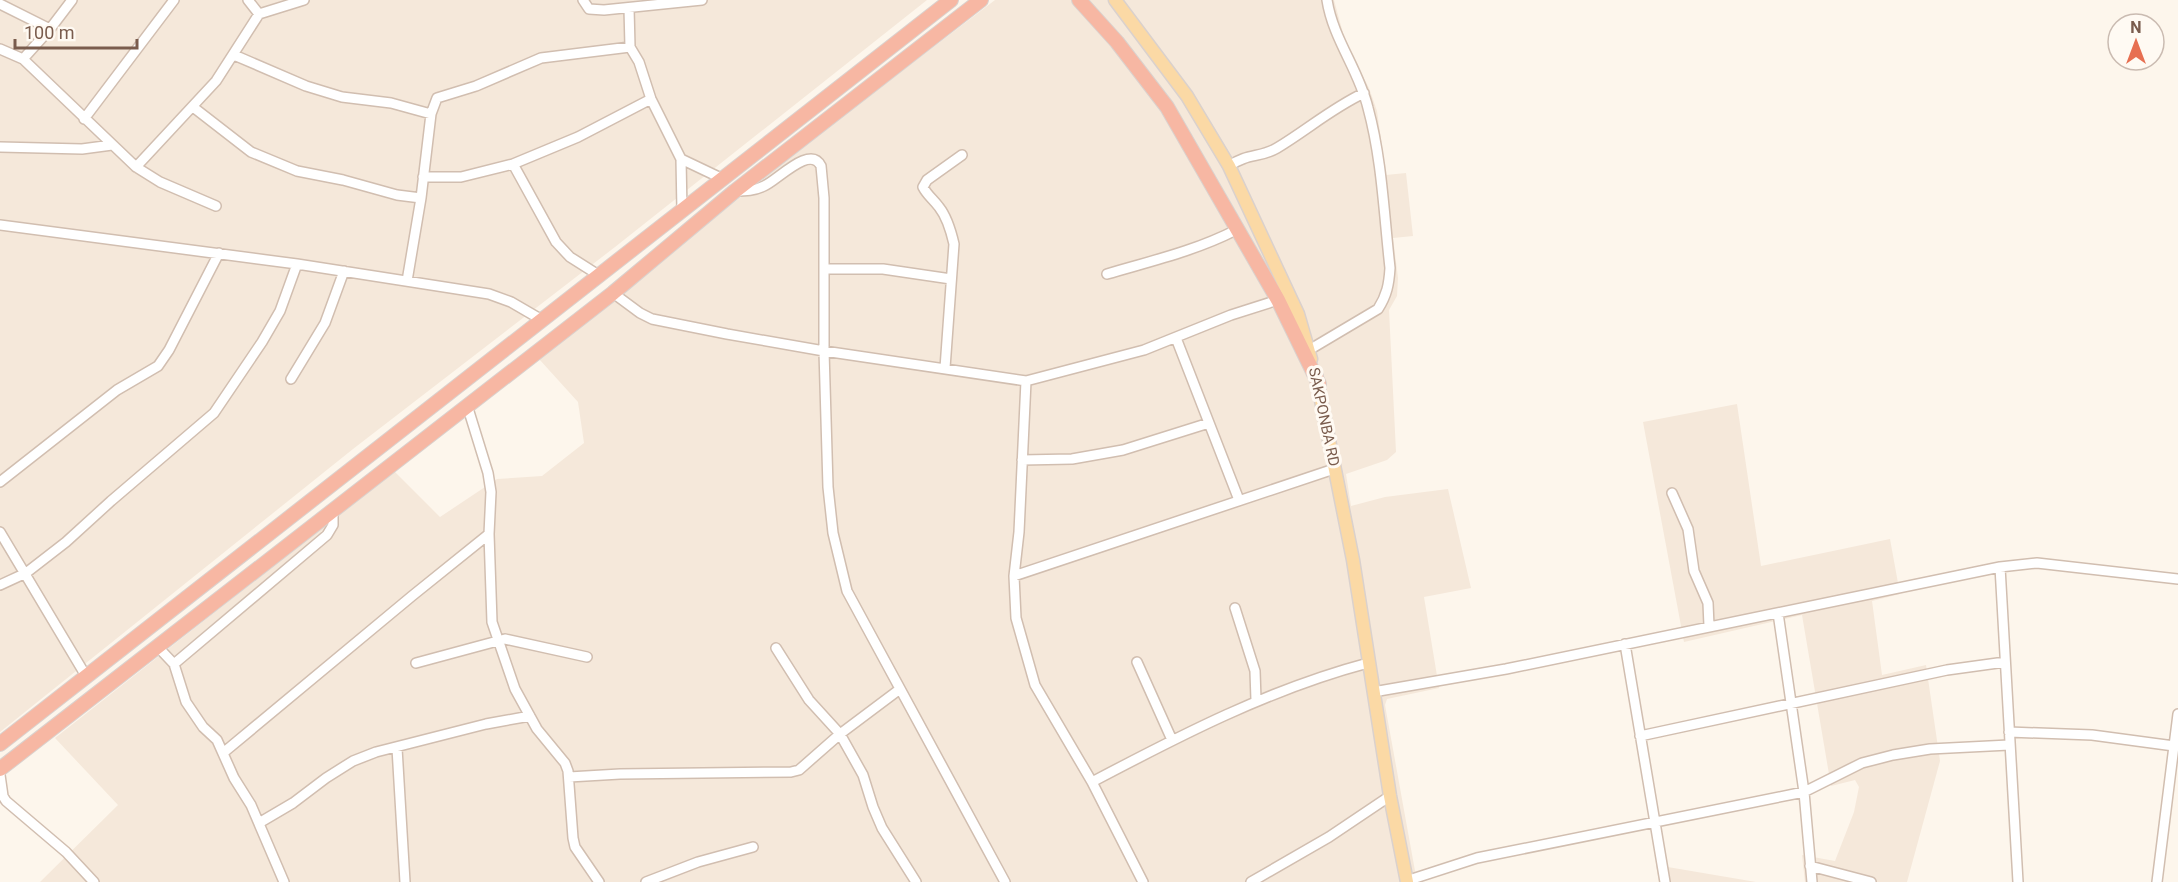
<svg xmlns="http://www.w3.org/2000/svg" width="2178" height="882" font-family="Roboto,sans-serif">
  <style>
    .residential { fill: #f5e8da }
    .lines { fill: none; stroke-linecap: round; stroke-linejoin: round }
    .minor-casing { stroke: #d1beb0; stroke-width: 12 }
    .major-casing { stroke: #dad1cd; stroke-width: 15 }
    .highway-casing { stroke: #dad1cd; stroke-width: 16 }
    .minor { stroke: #fff; stroke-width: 9 }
    .major { stroke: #fbd9a5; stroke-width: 12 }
    .highway { stroke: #f7b7a3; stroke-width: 14 }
    .labels { text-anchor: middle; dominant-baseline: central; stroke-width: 6; stroke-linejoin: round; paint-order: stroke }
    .street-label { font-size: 15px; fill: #7a5c4d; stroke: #fffaf3 }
  </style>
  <rect width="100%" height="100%" fill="#fdf6ec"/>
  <path class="residential" d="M0,0H927L615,247L353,449L0,732Z
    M995,0H1334L1346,44L1369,88L1377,111L1386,175L1406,173L1413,236L1393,238L1398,278L1397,296L1389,310L1396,452L1387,460L1346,474L1351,506L1385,497L1448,489L1471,588L1424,597L1439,688L1387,699L1385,705L1417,882H40L118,805L55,738L394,471L440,517L497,479L542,476L584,443L578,402L539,359L813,139Z
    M1737,404L1761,566L1890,539L1900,594L1872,601L1882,675L1926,665L1940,761L1907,882H1805L1802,855L1835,861L1854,812L1859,787L1855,780L1831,786L1802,615L1684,642L1643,422Z
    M1656,865L1756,882H1659Z"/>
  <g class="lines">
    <defs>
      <path id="minor" d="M248,0L259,14L304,0
        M583,0L589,9L604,10L702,0
        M0,4L50,29
        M629,8L630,47
        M0,49L23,59L50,29L72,0
        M234,55L306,86L342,97L391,103L431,114
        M23,59L136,167L160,182L216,206
        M193,107L251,152L297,171L343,180L397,195L421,198L431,114L437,98L476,86L541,58L630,47L639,62L651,99L681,159L682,211
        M84,119L174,0
        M0,147L82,149L112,145
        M681,159L723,179
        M513,164L556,242L570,257L600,276
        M1229,166C1248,153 1260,158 1277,148C1307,130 1332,108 1364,93
        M136,167L216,81L259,14
        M423,177H461L513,164L578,137L651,99
        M735,191C746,191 754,191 764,186C777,181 810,144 821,166L824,198V351L828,487L833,533L847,591L1005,882
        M0,225L297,264L489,294L511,302L542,320
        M824,269H883L951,279
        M1107,274C1151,261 1195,251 1236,230
        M407,281L421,198
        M613,293L640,313L652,319L727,334L824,351L1026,381L1144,350L1231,315L1278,300
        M1176,338L1239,500
        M1309,350L1378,309C1387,295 1389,284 1390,268C1384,215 1382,159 1368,108C1359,70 1333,39 1327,0
        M945,368L954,244C951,231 947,217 939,207C933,199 927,195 923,187L927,180L962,155
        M291,379L325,323L344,271
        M1026,381L1019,532L1014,576L1016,618L1035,685L1092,782L1143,882
        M467,405L488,473L491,492L489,534L492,622L515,689L537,729L565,763L568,771L573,838L575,847L599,882
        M1022,460L1072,459L1123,450L1209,423
        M0,482L117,390L158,366L169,350L219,253
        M1672,493L1688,529L1694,571L1708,603L1709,626
        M0,532L86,676
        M2000,567L2018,882
        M1014,576L1334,469
        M0,585L26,573L66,542L111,501L214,413L262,342L280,311L297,264
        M1235,608L1255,671L1256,700
        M1778,613L1804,792L1812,882
        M1625,644L1665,882
        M157,646L174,664L186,702L203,727L217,740L234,778L251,805L284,882
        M776,648L809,700L840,734L863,775L873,807L882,828L916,882
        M1137,662L1172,740
        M416,663L505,639L587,657
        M174,664L327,535L333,525V510
        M1373,692L1506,669L2000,567L2037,563L2178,579
        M2009,732L2092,735L2174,746
        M1640,736L1947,670L2005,662
        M397,748L405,882
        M223,753L412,596L489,534
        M0,775L3,796L6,801L66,852L94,882
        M569,777L620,774L791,772L799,770L840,734L900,689
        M1092,782C1181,735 1270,689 1368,663
        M259,823L293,803L326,778L353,761L376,752L486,724L530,716
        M1810,866L1871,882
        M1406,881L1477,858L1804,792L1862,763L1893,755L1930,749L2009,745
        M646,882L698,862L753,847
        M1251,882L1329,837L1390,796
        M2157,882L2178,714"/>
      <path id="major" d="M1115,0L1187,96L1229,166L1298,314L1311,359
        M1316,375L1353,560L1390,796L1407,882"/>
      <path id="highway" d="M1079,0L1117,42L1167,107L1278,300L1319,384
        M0,744L951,0
        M0,769L613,293L735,191L981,0"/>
    </defs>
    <use href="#minor" class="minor-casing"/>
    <use href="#major" class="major-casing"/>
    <use href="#highway" class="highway-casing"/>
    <use href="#minor" class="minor"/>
    <use href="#major" class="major"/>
    <use href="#highway" class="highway"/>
  </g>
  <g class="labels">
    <g class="street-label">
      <text transform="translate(1324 417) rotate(78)">SAKPONBA RD</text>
    </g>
  </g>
  <g transform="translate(2136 42)"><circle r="28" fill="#fffaf3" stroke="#cabbb1" stroke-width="1.5"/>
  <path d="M0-4.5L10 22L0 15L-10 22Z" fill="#e76f51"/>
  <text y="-9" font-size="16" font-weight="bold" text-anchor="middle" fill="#7a5c4d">N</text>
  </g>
  <path d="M15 39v9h122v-9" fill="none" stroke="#7a5c4d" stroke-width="3"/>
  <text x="24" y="39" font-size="18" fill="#7a5c4d" stroke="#fffaf3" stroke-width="4.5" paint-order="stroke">100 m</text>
</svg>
